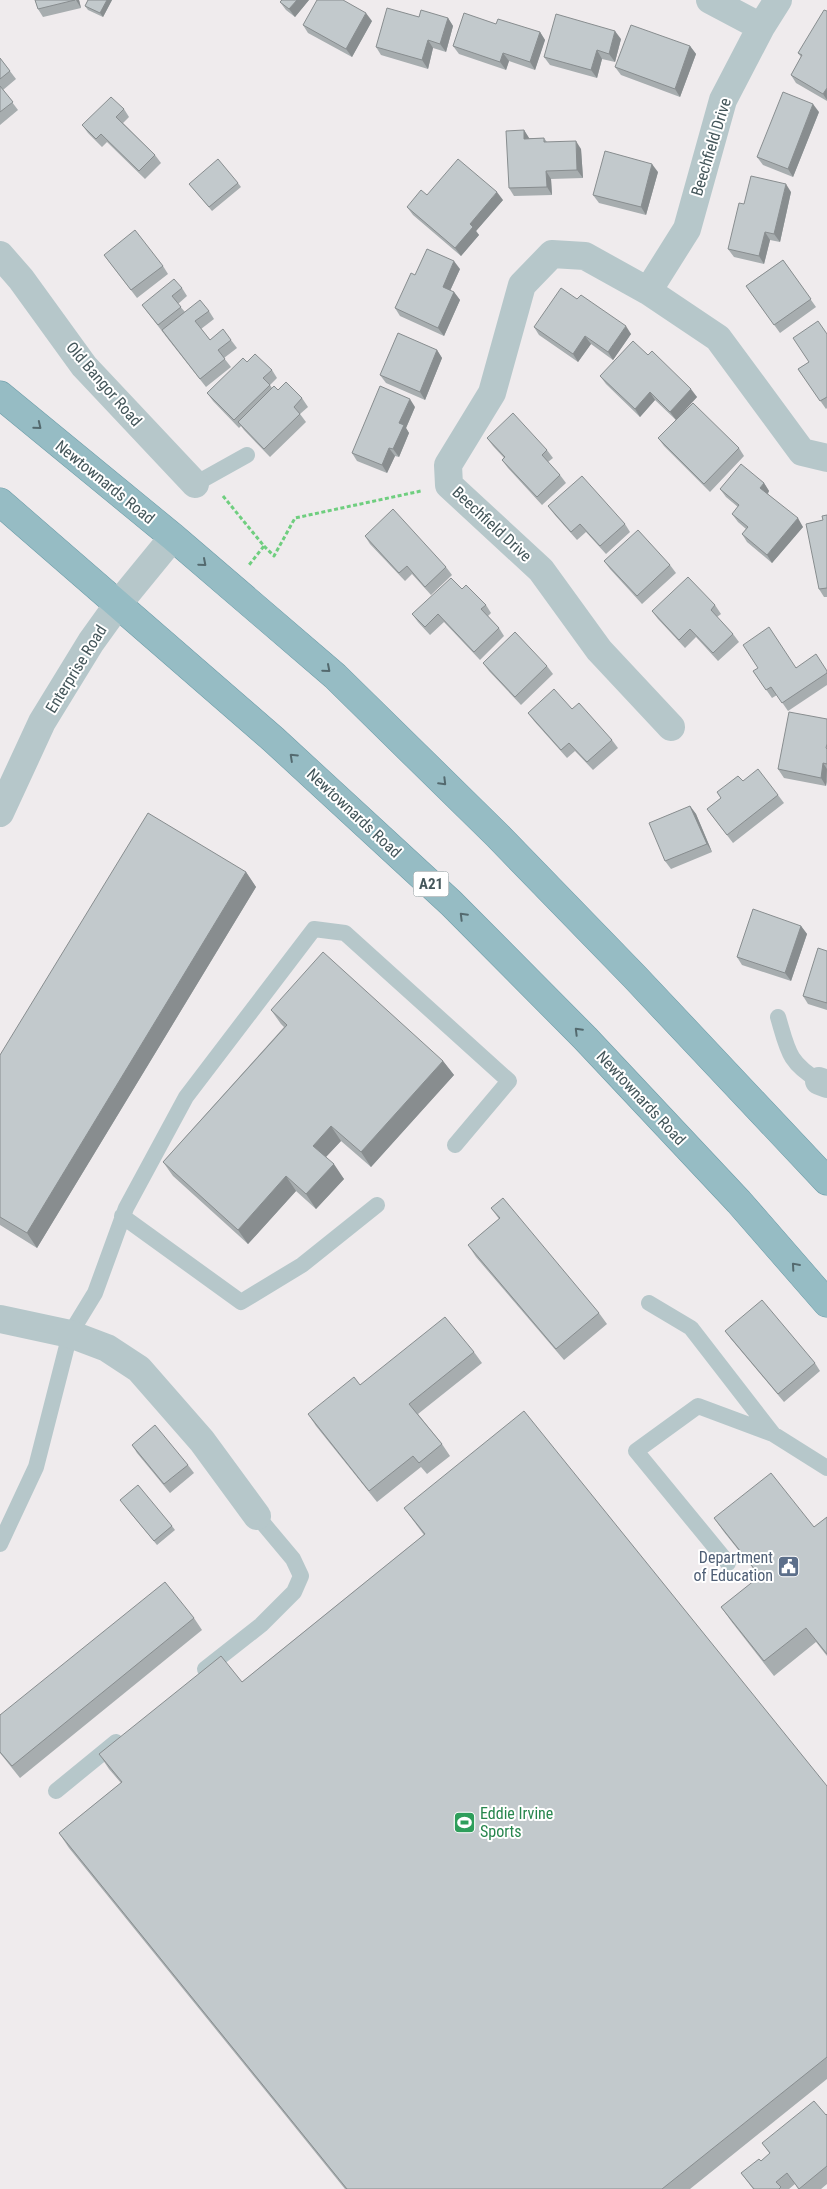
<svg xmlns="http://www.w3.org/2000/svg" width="827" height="2189" font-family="'Roboto Condensed',sans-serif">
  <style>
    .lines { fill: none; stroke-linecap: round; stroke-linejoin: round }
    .trunk-casing { stroke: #6d9da9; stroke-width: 29 }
    .path { stroke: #6fce7f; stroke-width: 3; stroke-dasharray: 4 2.5; stroke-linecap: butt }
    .service { stroke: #b6c7ca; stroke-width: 16 }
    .minor { stroke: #b6c7ca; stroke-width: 28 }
    .trunk { stroke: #96bcc4; stroke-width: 28 }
    .wall { fill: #a7adaf }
    .shaded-wall { fill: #888d8f }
    .building { fill: #c2c9cc; stroke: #888d8f }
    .oneway { stroke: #546a6f }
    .labels { text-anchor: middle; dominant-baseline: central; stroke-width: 4; stroke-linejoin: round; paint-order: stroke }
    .shield { fill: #fff; stroke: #7c898c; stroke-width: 1 }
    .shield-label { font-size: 15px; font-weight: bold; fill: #44565a }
    .street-label { font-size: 16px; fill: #44565a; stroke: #fff }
    .service-label { font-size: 16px; fill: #4e5e75; stroke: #fff; text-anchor: end }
    .leisure-label { font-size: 16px; fill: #27864d; stroke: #fff; text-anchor: start }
  </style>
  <rect width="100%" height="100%" fill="#efebed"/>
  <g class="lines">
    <defs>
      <path id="trunk" d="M0,395L173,537L335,676L497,835L634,976L827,1181
        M0,502L273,739L451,903L585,1038L739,1202L827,1303"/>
    </defs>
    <use href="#trunk" class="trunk-casing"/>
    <path class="path" d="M223,496L264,546L249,565
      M264,546L274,556L295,518L421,491"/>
    <path class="service" d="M195,484L247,455
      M778,1017C788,1051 788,1062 819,1081
      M122,1216L241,1302L302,1265L377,1205
      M649,1303L691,1328L773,1434L827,1468
      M0,1544L36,1467L70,1334L95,1293L126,1208L186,1097L314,929L345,933L509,1081L455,1145
      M728,1563L636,1451L698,1406L773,1434
      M205,1669L261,1625L294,1592L301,1576L293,1559L257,1516
      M56,1791L116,1742"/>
    <path class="minor" d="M710,0L761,27
      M0,255L21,279L84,366L195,484
      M648,291L687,229L723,100L761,27L778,0
      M671,727L599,650L541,570L449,485L448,465L492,393L522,285L552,254L585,256L648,291L718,338L802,452L827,458
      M0,813L42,722L91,642L119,603L173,537
      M819,1081L827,1084
      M0,1319L70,1334L107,1348L139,1369L202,1441L257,1516"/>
    <use href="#trunk" class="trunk"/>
  </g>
  <path class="wall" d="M35,0H79L81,8L43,17L38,9Z
    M88,0H112L103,17L88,10L85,6Z
    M281,0H309L295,17L286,10L280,2Z
    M827,11V101L796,83L791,75L801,57L798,53Z
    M419,17L448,18L453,26L446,52L433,48L428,69L381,55L376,47Z
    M372,21L352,57L308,33L303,25Z
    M496,24L540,32L545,40L535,70L509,61L506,70L459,54L453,46Z
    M621,39L615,62L602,59L597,78L550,65L544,57Z
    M690,46L696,54L680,97L621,75L615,67Z
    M0,58L16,79L3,90L18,110L0,125Z
    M124,109L129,117L123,123L155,155L161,163L145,179L107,142L102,147L88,133L82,125Z
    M819,112L793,177L763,165L757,157Z
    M524,130L529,138H544L547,142L581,149L583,178L551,179L552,195L514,196L509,188Z
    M658,172L646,215L599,203L593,195Z
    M238,183L241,187L212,211L189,184Z
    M791,192L780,242L770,240L764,264L734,257L728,249L744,204Z
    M427,195L503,200L476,231L479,235L461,256L413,215L407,207Z
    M104,255L163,266L168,274L137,298Z
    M783,260L816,307L780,333L746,286Z
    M460,269L450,291L454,292L460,300L444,336L400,316L395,308L415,275Z
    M182,288L187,296L178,304L185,312L209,311L214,319L201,329L210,340H231L237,348L224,358L231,367L206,387L168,339L142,305Z
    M577,299L631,334L613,360L591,344L578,362L539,335L534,327Z
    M827,334V408L826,409L798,369L809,362Z
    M437,350L442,358L425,400L386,383L380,375Z
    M648,355L697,397L676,420L655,400L640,417L606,384L600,376Z
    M247,362L272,370L277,378L270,385L272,388L302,398L308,407L300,414L306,422L270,457L244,430L241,426L239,428L213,401L207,393Z
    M415,407L406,428L409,433L399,457L395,456L387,473L357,461L352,453Z
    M487,438L547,450L553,458L548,462L560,475L566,483L542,505L508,468L502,460L504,458L493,446Z
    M658,438L739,448L744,456L710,492L664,446Z
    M764,483L769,491L768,494L803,527L772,563L747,542L742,534L746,529L738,522L732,514L738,507L726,497L720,489Z
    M548,506L625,524L630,532L606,554L586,532L577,540L554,514Z
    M827,515V597H824L819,589L823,520Z
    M365,536L446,567L452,575L431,595L412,574L405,581L370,544Z
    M604,561L670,565L676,573L642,604L610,569Z
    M462,589L486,605L491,613L488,616L499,628L504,636L480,660L444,622L430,635L418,622L412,614Z
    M715,605L721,614L717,617L733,634L739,642L718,661L696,637L685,648L658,619L652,611Z
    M483,663L547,666L553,674L521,705L489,671Z
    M796,667L827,671V685L788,711L777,695L772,698L753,671Z
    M572,709L612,740L618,748L593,770L575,751L567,758L534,721L528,713Z
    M827,719V782L826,786L784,778L778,769Z
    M743,781L778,795L784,803L733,843L707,809Z
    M690,806L696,814L712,852L671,869L665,861Z
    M246,872L256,887L37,1248L0,1225V1055Z
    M801,926L807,934L791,981L742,965L737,957Z
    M827,951V1010L808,1004L803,996Z
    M271,1010L443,1061L454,1075L371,1167L341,1141L326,1157L344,1179L316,1209L296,1191L248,1244L173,1176L163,1162L284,1027L281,1024Z
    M491,1208L599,1313L607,1324L564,1360L476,1257L468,1245L499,1219Z
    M725,1331L815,1363L820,1371L784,1402L731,1339Z
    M474,1352L482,1363L418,1414L442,1444L450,1456L427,1474L421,1467L377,1502L316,1426L308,1414L360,1385Z
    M132,1445L188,1465L194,1473L170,1493L137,1453Z
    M123,1504L172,1526L175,1530L157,1545Z
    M404,1508L827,1786V2079L690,2189H345L69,1848L59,1833L121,1783L109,1769L99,1754L242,1682L424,1535Z
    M827,1517V1656L816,1642L774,1676L731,1621L721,1607L760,1577L724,1532L714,1518L814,1527Z
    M194,1618L202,1630L20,1778L0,1753V1715Z
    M827,2114V2184L821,2189H798L795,2184L789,2189H753L741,2173L761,2161L770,2154L762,2143Z"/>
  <path class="shaded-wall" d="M76,0H79L81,8Z
    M107,0H112L103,17L100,13Z
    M297,0H309L295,17L289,9Z
    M366,13L372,21L352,57L346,49Z
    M448,18L453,26L446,52L440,44Z
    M615,31L621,39L615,62L609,54Z
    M540,32L545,40L535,70L530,62Z
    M428,40L433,48L428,69L422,60Z
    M690,46L696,54L680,97L675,89Z
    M597,50L602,59L597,78L591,70Z
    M503,53L509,61L506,70L500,62Z
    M827,88V100L823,94Z
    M813,104L819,112L793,177L788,169Z
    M524,130L529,138L530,147L524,139Z
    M576,141L581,149L583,178L577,170Z
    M652,164L658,172L646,215L641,207Z
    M546,171L551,179L552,195L547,187Z
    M786,184L791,192L780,242L774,234Z
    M497,192L503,200L476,231L479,235L461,256L455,248L470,224Z
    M765,232L770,240L764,264L759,256Z
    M454,261L460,269L448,295L443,287Z
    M454,292L460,300L444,336L438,328Z
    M626,326L631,334L613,360L608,352Z
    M585,336L591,344L578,362L573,354Z
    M437,350L442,358L425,400L420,392Z
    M691,389L697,397L676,420L670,412Z
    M650,392L655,400L640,417L635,409Z
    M410,399L415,407L406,428L409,433L399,457L393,449L399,423Z
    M389,448L395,456L387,473L382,465Z
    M764,483L769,491L766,496L760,488Z
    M798,518L803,527L772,563L767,555Z
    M823,763L827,769L826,786L821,778Z
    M690,806L696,814L712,852L707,844Z
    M246,872L256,887L37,1248L27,1233Z
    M801,926L807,934L791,981L785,973Z
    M443,1061L454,1075L371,1167L361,1152Z
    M331,1126L341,1141L323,1160L313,1146Z
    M334,1164L344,1179L316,1209L306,1194Z
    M286,1176L296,1191L248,1244L238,1230Z"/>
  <path class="building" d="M35,0H75L38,9Z
    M88,0H107L100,13L85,6Z
    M282,0H297L289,9L280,2Z
    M317,0H343L366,13L346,49L303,25Z
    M387,8L419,17L421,10L448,18L440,44L428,40L422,60L376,47Z
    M824,10L827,11V88L823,94L791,75L802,55L798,53Z
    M464,13L496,24L498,19L540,32L530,62L503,53L500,62L453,46Z
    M556,14L615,31L609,54L597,50L591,70L544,57Z
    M631,25L690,46L675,89L615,67Z
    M0,58L10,71L0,79Z
    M0,86L13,102L0,112Z
    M783,92L813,104L788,169L757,157Z
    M111,97L124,109L116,117L155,155L139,171L101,134L96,139L82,125Z
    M524,130V139L544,138V142L576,141L577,170L546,171L547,187L509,188L506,131Z
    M605,151L652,164L641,207L593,195Z
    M218,159L238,183L209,207L189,184Z
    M458,159L497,192L470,224L473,227L455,248L407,207L421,190L427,195Z
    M751,176L786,184L774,234L765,232L759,256L728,249L739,203L744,204Z
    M135,230L163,266L131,290L104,255Z
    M427,249L454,261L443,287L454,292L438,328L395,308L411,273L415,275Z
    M783,260L811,299L774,325L746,286Z
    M174,279L182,288L172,296L181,307L158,325L142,305Z
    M561,288L577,299L581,295L626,326L608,352L585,336L573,354L534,327Z
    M200,300L209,311L195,321L203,331L210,340L223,329L231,340L218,350L225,359L200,379L162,330Z
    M818,321L827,334V397L820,401L798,369L809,362L793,338Z
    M398,333L437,350L420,392L380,375Z
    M633,341L648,355L652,351L691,389L670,412L650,392L635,409L600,376Z
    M255,354L272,370L263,378L270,385L234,420L207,393L243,358L247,362Z
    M286,382L302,398L294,407L300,414L264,449L238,422L274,386L278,390Z
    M380,386L410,399L399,423L404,425L393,449L389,448L382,465L352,453Z
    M693,403L739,448L704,484L658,438Z
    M513,413L547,450L542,455L560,475L537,497L502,460L505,457L487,438Z
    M741,464L764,483L760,488L798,518L767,555L742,534L748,527L732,514L739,505L720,489Z
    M582,476L625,524L600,546L580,524L571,532L548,506Z
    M393,509L446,567L425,587L407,566L399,573L365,536Z
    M827,515V588L819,589L806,524L823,520L822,516Z
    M638,530L670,565L637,596L604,561Z
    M688,577L715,605L711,610L733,634L713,653L690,629L679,640L652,611Z
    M451,578L462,589L466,585L486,605L481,609L499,628L474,652L438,614L425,627L412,614Z
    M769,627L796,668L816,654L827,671V673L782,703L771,687L766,690L753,671L758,668L743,645Z
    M515,632L547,666L515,697L483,663Z
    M554,689L572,709L579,703L612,740L587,762L569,743L561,750L528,713Z
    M789,712L827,719V744L826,748L827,749V764L823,763L821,778L778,769Z
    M758,769L778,795L727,835L707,809L721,798L717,792L738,776L743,781Z
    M690,806L707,844L665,861L649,823Z
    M148,813L246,872L27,1233L0,1217V1055Z
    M753,909L801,926L785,973L737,957Z
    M818,948L827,951V1003L803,996Z
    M323,952L443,1061L361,1152L331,1126L313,1146L334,1164L306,1194L286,1176L238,1230L163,1162L287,1025L271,1010Z
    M503,1198L599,1313L556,1349L468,1245L500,1218L491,1208Z
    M762,1300L815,1363L778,1394L725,1331Z
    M445,1317L474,1352L409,1404L442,1444L419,1463L413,1456L369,1491L308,1414L354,1377L360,1385Z
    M524,1411L827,1786V2057L662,2189H347L59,1833L122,1782L99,1754L221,1656L242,1682L425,1534L404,1508Z
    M155,1425L188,1465L164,1484L132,1445Z
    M771,1473L814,1527L827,1517V1654L806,1628L764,1661L721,1607L760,1576L714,1518Z
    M138,1485L172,1526L154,1541L120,1500Z
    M165,1582L194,1618L12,1766L0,1752V1715Z
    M814,2101L826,2115L827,2114V2166L799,2189L787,2173L776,2182L781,2187L779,2189H754L741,2173L759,2159L761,2161L770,2153L762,2143Z"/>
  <defs><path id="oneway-chevron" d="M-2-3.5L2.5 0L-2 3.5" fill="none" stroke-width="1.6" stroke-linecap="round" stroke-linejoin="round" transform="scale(1.25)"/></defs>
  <g class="oneway">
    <use href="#oneway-chevron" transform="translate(38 426) rotate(39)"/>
    <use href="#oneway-chevron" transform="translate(203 563) rotate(41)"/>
    <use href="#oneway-chevron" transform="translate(327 669) rotate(41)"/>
    <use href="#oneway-chevron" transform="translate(293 757) rotate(-137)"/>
    <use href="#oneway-chevron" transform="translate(443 782) rotate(45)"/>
    <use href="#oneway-chevron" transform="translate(463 916) rotate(-135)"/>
    <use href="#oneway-chevron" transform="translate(578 1031) rotate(-135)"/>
    <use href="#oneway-chevron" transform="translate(795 1266) rotate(-131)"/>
  </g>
  <defs>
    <symbol id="civic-square" viewBox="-11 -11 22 22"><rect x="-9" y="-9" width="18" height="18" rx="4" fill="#5c6f8a" stroke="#fff"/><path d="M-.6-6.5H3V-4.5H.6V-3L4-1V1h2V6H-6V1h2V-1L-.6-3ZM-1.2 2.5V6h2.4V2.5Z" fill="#fff"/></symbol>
    <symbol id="stadium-square" viewBox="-11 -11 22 22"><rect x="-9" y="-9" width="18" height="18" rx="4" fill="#2e9e5b" stroke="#fff"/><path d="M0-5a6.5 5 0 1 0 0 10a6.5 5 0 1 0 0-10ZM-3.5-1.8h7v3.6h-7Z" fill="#fff"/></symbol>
  </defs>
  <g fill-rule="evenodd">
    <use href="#civic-square" x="776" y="1554" width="25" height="25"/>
    <use href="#stadium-square" x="452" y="1810" width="25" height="25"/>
  </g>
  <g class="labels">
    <rect class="shield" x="413.5" y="871.5" width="35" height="25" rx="4"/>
    <g class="shield-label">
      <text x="431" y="884">A21</text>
    </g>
    <g class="street-label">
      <text transform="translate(711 147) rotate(-73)">Beechfield Drive</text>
      <text transform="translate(104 384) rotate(49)">Old Bangor Road</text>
      <text transform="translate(105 482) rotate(39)">Newtownards Road</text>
      <text transform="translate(492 524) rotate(43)">Beechfield Drive</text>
      <text transform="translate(76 669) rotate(-58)">Enterprise Road</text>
      <text transform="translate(354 813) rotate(43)">Newtownards Road</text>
      <text transform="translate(641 1098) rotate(47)">Newtownards Road</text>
    </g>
    <g class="service-label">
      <text x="773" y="1557">Department<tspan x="773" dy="18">of Education</tspan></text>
    </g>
    <g class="leisure-label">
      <text x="480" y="1813">Eddie Irvine<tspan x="480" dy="18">Sports</tspan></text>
    </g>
  </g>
</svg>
